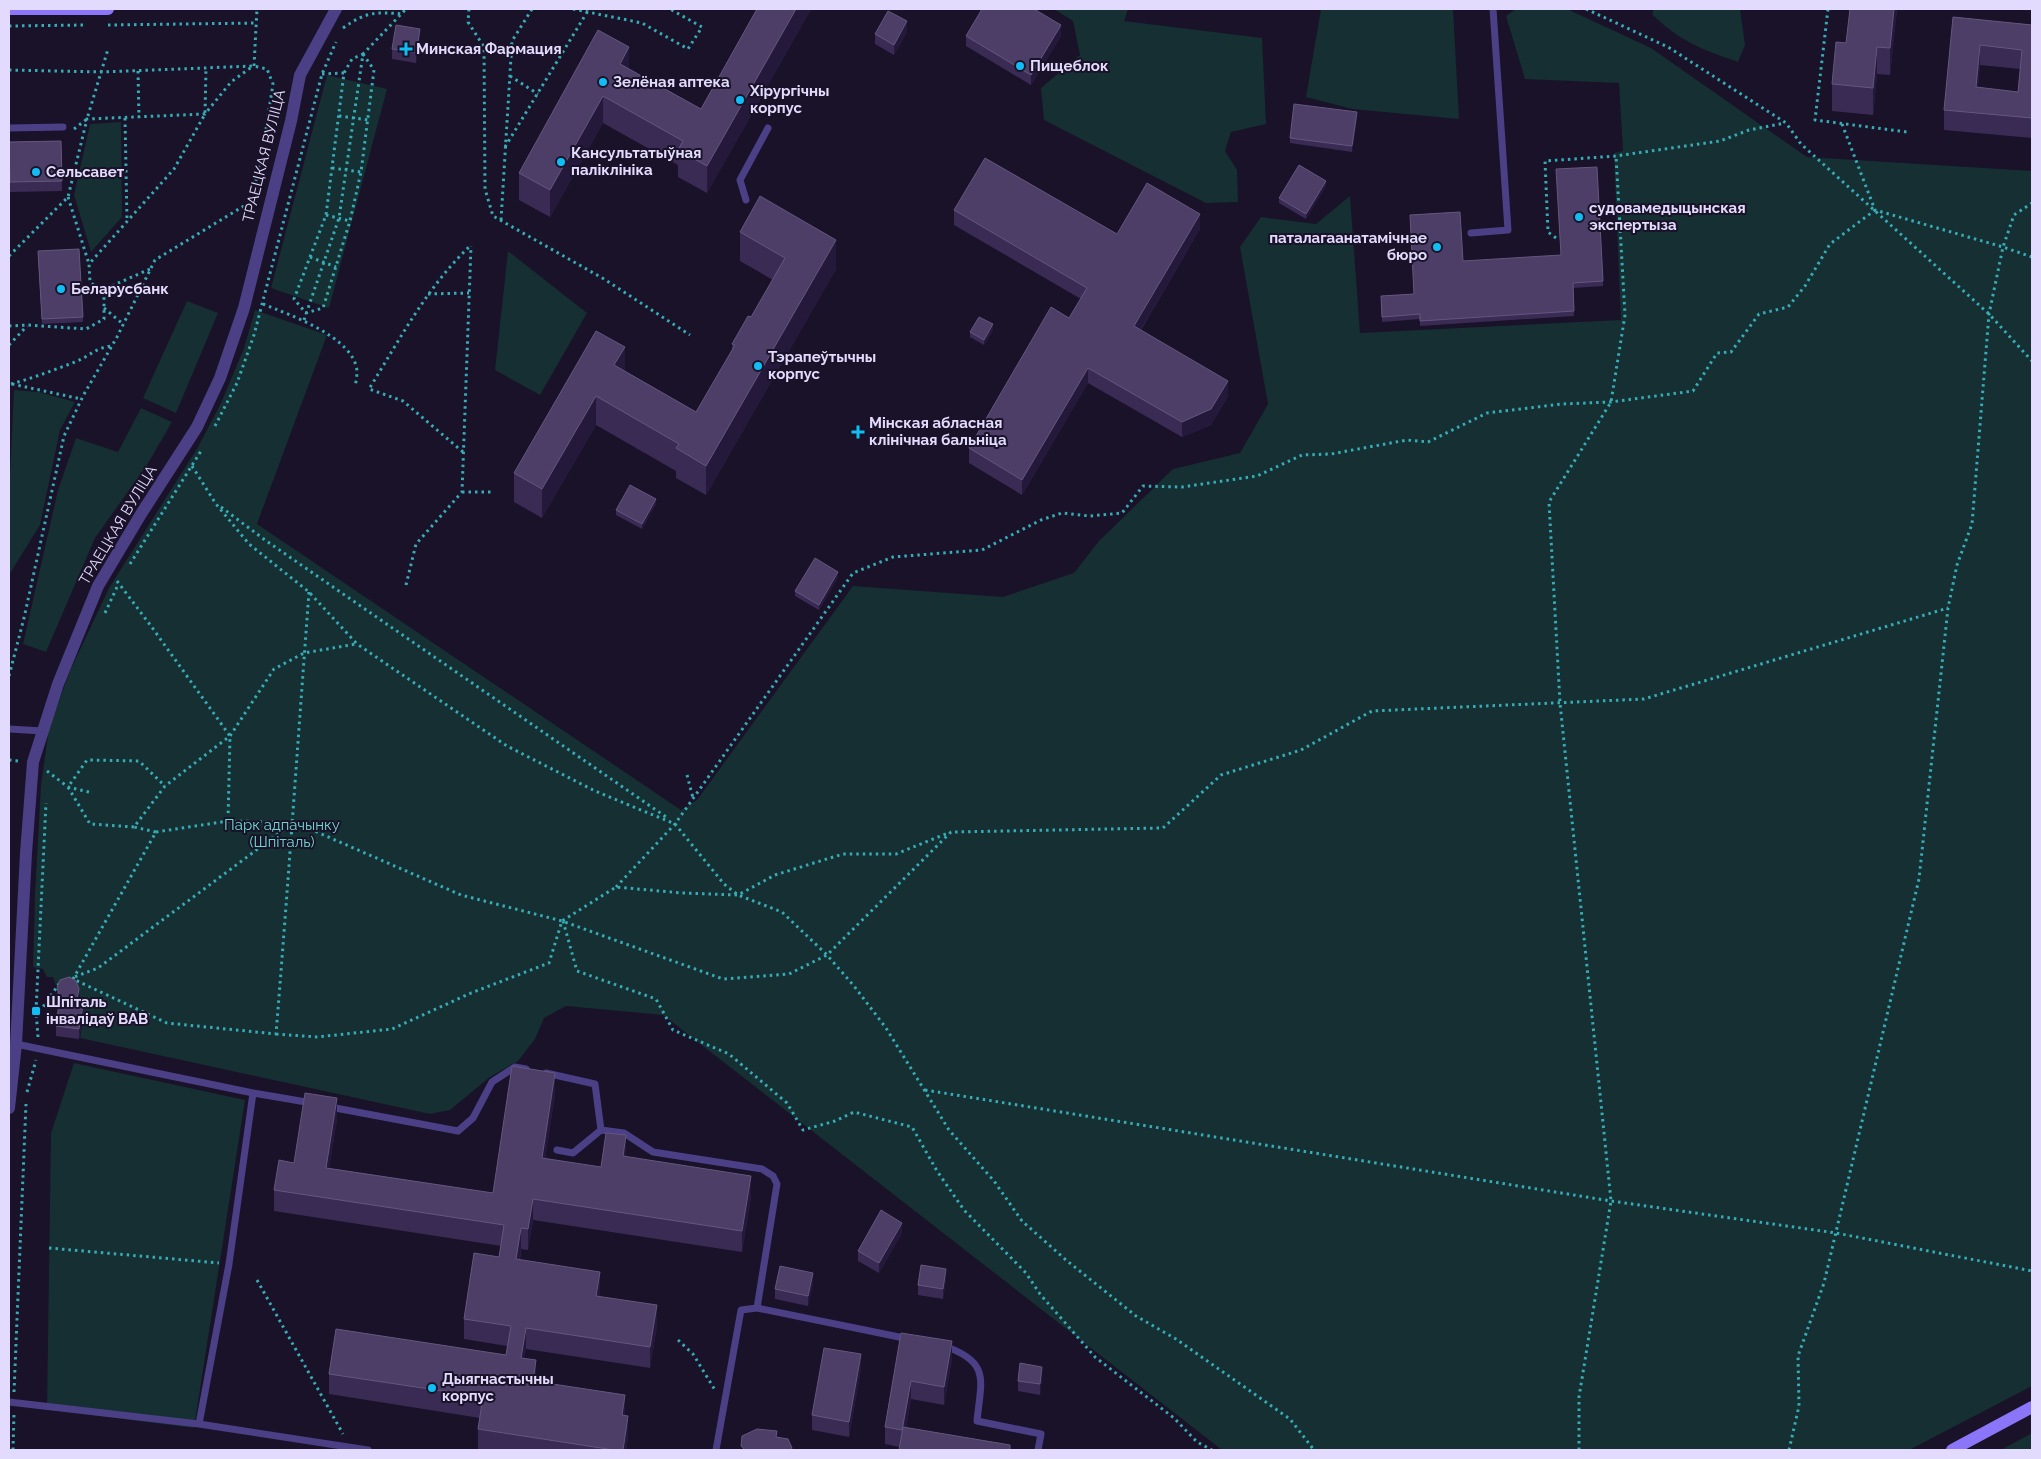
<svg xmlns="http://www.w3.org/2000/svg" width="2041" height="1459" font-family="Raleway,sans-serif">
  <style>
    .green { fill: #152f32 }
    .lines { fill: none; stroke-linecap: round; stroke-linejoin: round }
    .path { stroke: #36acb6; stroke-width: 3; stroke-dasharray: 2.5 4; stroke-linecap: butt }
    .service { stroke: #4b3f85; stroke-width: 7 }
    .tertiary { stroke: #4b3f85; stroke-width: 12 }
    .secondary { stroke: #8b76f9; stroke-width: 12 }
    .wall { fill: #3a2b55; fill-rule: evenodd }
    .shaded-wall { fill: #25193b }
    .building { fill: #4c3e67; stroke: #64577e; fill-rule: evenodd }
    .poi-dot { fill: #10bef4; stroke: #191228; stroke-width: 2 }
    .labels { text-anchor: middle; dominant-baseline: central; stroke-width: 4; stroke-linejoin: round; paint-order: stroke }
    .poi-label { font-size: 15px; font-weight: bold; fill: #e3dbfd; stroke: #191228; text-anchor: start }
    .street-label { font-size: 15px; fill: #e3dbfd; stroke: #191228 }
    .park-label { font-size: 15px; fill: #69dbce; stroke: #191228 }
  </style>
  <rect width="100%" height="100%" fill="#191228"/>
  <path class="green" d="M1054,9H1128L1124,21L1262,38L1266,124L1231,132L1225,151L1237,170L1238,202L1206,203L1044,120L1041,88L1080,55L1073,21Z
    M1321,9H1453L1459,119L1352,109L1306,97Z
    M1516,9H1567L1651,48L1807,157L2032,171V1386L1909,1450H1222L663,1015L566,1006L544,1018L535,1039L518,1061L490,1077L450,1110L430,1114L80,1038L84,1015L77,1007C81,1001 81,996 77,990L58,991L53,977H47L43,969L33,967L35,894L41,785L49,728L70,671L109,588L198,447L221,403L244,348L255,310L327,335L257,524L681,810L697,800L853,586L1003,597L1074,573L1099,541L1173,469L1240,453L1268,404L1240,247L1261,217L1316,224L1350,196L1360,333L1621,320L1614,153L1623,151L1619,83L1525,79L1506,16Z
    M1654,9H1740L1745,45L1738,62C1703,50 1679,41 1652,14Z
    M327,75L387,89L329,308L271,288Z
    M121,122L122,217L91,252L74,195L90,124Z
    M508,251L587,313L540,395L495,370Z
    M187,301L218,313L176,413L143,398Z
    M14,390L39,392L75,402L60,430L40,525L9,575V497Z
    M141,408L172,422L147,465L95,538L46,652L23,644L58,490L76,438L118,452Z
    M74,1063L245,1100L194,1428L47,1409L51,1133Z
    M2032,1433V1450H2001Z"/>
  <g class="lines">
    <path class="path" d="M469,9L468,22L484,47L485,189L493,216L604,279L690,335
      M573,9L642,23L688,49L702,27L670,9
      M1586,9L1668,47L1786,123L1801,144L1989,314L2032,361
      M1828,9L1815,120L1907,132
      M108,25L257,23
      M9,26L84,25
      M343,28C367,11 376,12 404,14
      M363,54L374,70L361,172L350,221L323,308L306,313L294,299L326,215L344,73L352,59Z
      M254,66L257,9
      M9,70L102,72L254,66L267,69L273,84L266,129L252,201L155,260L117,337L83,396L64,436L24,618L9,676
      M138,71L139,118
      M322,74L344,73
      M510,76L538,94
      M339,116L369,120
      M125,118L127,221
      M1842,124L1875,210L2003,247L2032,257
      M74,129L87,119L108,49
      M505,147L589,9
      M332,168L361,172
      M68,197L89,264
      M326,215L350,221
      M501,220L512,41L532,9
      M1556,238L1548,232L1545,161L1616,156L1720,141L1749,130L1785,123
      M9,256L68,197L87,119L205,114L231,82L253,66
      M310,257L336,267
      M100,291L150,269
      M428,294L469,293
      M263,304C290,315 354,337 357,371C357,376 356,382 355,387
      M104,308L123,324
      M304,320L339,218L363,54L406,9
      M9,326L27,325L86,329L104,319V294L90,282L89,264L174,169L205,114L206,69
      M9,345L27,326
      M11,384C33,378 54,370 75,362C90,356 95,348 111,346
      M12,384L81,399
      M215,426L237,383L254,335L322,74L336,42
      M463,452L403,401L369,389C400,339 427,287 470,246
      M192,466L216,504L249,544L309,592L357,644L507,746L595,791L675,824L724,884L738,895L782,912L827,955L854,986L886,1028L949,1130L994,1181L1022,1221L1066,1260L1136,1316L1176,1339L1290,1419L1314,1450
      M462,492H491
      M221,507L265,540L669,819
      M130,564L201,451
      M117,581L151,626L230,736L228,821
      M406,585L416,544L462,492L471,246
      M309,592C298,739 288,887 276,1034L167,1023L73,979L156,832L134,827L165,786L230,736L274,669L304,653L356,644
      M105,613L117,587
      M9,760L19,761
      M47,771L68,787L93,793
      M687,775L693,798
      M134,827L90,824L68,787L87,760L139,761L165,786
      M156,832L228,821L293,822
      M616,887L675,824L853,573L893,557L982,550L1041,520L1062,513L1090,516L1122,513L1143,486L1182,487L1257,476L1302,455L1331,454L1407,440L1428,442L1487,413L1562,404L1611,402L1693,391L1717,353L1731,352L1759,314L1788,307L1805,286L1830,244L1875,210
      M563,921L577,971L656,999L673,1030L729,1054L787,1103L803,1130L835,1121L854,1112L912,1127L937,1171L964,1210L1026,1273L1040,1294L1095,1357L1174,1418L1197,1442L1212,1450
      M69,979L98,968L294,822L461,895L562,921L723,979L789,974L827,955L951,832L1163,828L1221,775L1301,750L1372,711L1644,699L1948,608
      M32,1010H41L61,981
      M276,1034L317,1037L392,1029L471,993L549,963L562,921L616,887L682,893L738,895L775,875L843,854H896L948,833
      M38,1037L36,1011L46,803
      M925,1090L1611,1201L1836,1233L2032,1271
      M27,1092L36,1060
      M49,1248L219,1263
      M257,1280L343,1434
      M678,1340L693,1354L715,1390
      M14,1392L26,1104
      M13,1450L14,1413
      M1579,1450V1397L1611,1201L1560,703L1549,502L1611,402L1625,315L1616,156
      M1789,1450L1799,1406L1798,1356L1824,1283L1919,879L1948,608L1957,565L1972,524L1989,314L2003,247L2014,215L2032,203"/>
    <path class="service" d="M9,128L63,127
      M746,200L740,180L768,128
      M1471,233L1508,230L1493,9
      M9,729L43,731
      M16,1044L253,1093L229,1264L199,1424
      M546,1073L595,1084L601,1130
      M253,1093L312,1103
      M330,1107L458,1131L473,1118L492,1082L515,1067L526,1069
      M557,1150L573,1153L601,1130L624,1133L653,1152L762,1169L773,1176L777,1184L757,1308
      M944,1346C991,1362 981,1380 977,1421L1041,1434L1038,1450
      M9,1402L199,1424L368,1450
      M716,1450L741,1310L757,1308L909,1339"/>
    <path class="tertiary" d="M9,1108L16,1044L26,853L33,762L58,684L98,586L141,514L197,427L220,378L244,308L291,121L300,75L336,9"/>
    <path class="secondary" d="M9,9H108
      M1952,1450L2032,1407"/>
  </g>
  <path class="wall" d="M757,9H811L707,193L678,177V165L603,123L550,217L519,200V173L629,69L701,109Z
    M1897,9L1890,75L1877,74L1873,115L1832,111V84Z
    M1953,17L2032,25V138L1944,130V110ZM1980,65L2020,69L2018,92L1978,87Z
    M907,32L894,55L875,44V34Z
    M966,36H1061L1031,85L966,46Z
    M420,39L416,63L392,59V49Z
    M1357,117L1352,152L1290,143V138Z
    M61,141L62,191L10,192L9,142Z
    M1326,186L1306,219L1279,203V198Z
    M954,210L1117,234L1200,229L1141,330L1228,396L1211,425L1182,437L1088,383L1022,495L969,463V448L1069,318L1081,299L954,225Z
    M740,232L836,269L706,495L676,478V471L596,425L542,518L514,502V473L625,347V371L696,412L732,351V344L751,317L773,280L740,261Z
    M38,256L83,317V322L42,324Z
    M1463,261L1603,281V286L1573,288L1574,316L1420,326V319L1382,322L1381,296L1414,294Z
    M993,330L984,345L970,337V332Z
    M656,504L642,529L616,515V510Z
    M838,577L819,610L795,596V591Z
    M57,988L79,999L83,1015L79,1039L56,1036V1026L59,1004L57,998Z
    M555,1094L545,1159L601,1167L626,1157L751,1197L742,1252L533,1220L528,1250L521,1249L520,1260L600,1293L599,1297L657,1326L650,1368L526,1349L524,1358L536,1381L625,1416L628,1437L626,1450H478V1429L480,1418L329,1394V1374L506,1355L507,1346L464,1339V1319L499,1257L501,1246L274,1211V1190L294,1163L337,1119L329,1168L493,1193Z
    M902,1233L879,1273L858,1261V1251Z
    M946,1279L943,1299L918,1295V1285Z
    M813,1283L808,1306L775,1299V1289Z
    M901,1333L952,1359L944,1405L911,1399L906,1428L1010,1450L899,1447L885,1444V1427Z
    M861,1369L849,1437L812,1430V1415Z
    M1042,1377L1040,1395L1018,1391V1381Z"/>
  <path class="shaded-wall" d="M796,9H811L707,193V166Z
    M1894,9H1897L1890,75V48Z
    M907,21V32L894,55V45Z
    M1061,25V36L1031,85V75Z
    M420,29V39L416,63V53Z
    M1980,45V65L1976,107V87Z
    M629,47V74L620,64Z
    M1877,47V74L1873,115V88Z
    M603,96V123L550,217V190Z
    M1357,112V117L1352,152V146Z
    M1326,181V186L1306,219V214Z
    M1200,214V229L1134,341V326Z
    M836,240V269L706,495V466Z
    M993,324V330L984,345V340Z
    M625,347V377L614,365Z
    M1088,368V383L1022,495V480Z
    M1228,381V396L1211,425L1182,437V422Z
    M596,396V425L542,518V489Z
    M656,499V504L642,529V524Z
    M838,572V577L819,610V605Z
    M79,989V999L77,1009V999Z
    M83,1005V1015L79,1039V1029Z
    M555,1073V1094L542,1179V1158Z
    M337,1098V1119L326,1188V1168Z
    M626,1135V1156H623Z
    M751,1176V1197L742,1252V1231Z
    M533,1199V1220L528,1250V1229Z
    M902,1223V1233L879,1273V1263Z
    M521,1228V1249L516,1280V1259Z
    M946,1269V1279L943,1299V1289Z
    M600,1272V1293L596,1317V1296Z
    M813,1273V1283L808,1306V1296Z
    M657,1305V1326L650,1368V1347Z
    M526,1328V1349L521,1378V1358Z
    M952,1341V1359L944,1405V1387Z
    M861,1354V1369L849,1437V1422Z
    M536,1360V1381L533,1402V1381Z
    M1042,1367V1377L1040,1395V1384Z
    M911,1381V1399L903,1447V1430Z
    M625,1395V1416L622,1415Z
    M628,1416V1437L626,1450H623Z"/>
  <path class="building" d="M757,9H796L707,166L678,150L683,141L603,96L550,190L519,173L598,30L629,47L620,64L701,109Z
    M982,9H1034L1061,25L1031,75L966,36Z
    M1850,9H1894L1890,48L1877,47L1873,88L1832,84L1836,42L1846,43Z
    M888,11L907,21L894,45L875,34Z
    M1953,17L2032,25V118L1944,110ZM1980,45L2022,50L2018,92L1976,87Z
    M396,25L420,29L416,53L392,49Z
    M1294,104L1357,112L1352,146L1290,138Z
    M61,141L62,181L10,182L9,142Z
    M985,158L1117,234L1147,183L1200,214L1134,326L1228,381L1211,409L1182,422L1088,368L1022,480L969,448L1051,307L1069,318L1087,288L954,210Z
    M1299,165L1326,181L1306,214L1279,198Z
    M1597,167L1603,281L1573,283L1574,311L1420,321V314L1382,317L1381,296L1414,294L1410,215L1460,212L1463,261L1561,255L1556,169Z
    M760,196L836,240L706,466L676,448L679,444L596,396L542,489L514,473L596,331L625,347L614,365L696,412L735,345L732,344L748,316L751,317L785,258L740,232Z
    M79,249L83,317L42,319L38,251Z
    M979,317L993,324L984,340L970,332Z
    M630,485L656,499L642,524L616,510Z
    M815,558L838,572L819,605L795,591Z
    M69,977L76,981L79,989L77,999L83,1005L79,1029L56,1026L60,996L57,988L60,980Z
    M512,1066L555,1073L542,1158L601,1167L606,1133L626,1135L623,1156L751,1176L742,1231L533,1199L528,1229L521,1228L516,1259L600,1272L596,1296L657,1305L650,1347L526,1328L521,1358L536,1360L533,1381L625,1395L622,1415L628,1416L623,1450H614L478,1429L483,1397L329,1374L336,1329L506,1355L511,1326L464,1319L474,1253L499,1257L504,1225L274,1190L279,1160L294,1163L305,1093L337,1098L326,1168L493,1193Z
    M881,1210L902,1223L879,1263L858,1251Z
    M921,1265L946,1269L943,1289L918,1285Z
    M780,1266L813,1273L808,1296L775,1289Z
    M901,1333L952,1341L944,1387L911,1381L902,1430L885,1427Z
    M824,1348L861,1354L849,1422L812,1415Z
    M1020,1363L1042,1367L1040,1384L1018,1381Z
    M903,1427L1010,1445V1450H899Z
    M757,1429L777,1431L776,1437L788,1439L792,1448L791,1450H745L741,1446L742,1436Z"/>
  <g class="poi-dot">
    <path d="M403.5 41.5h5v5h5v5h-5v5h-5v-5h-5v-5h5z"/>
    <circle cx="1020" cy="66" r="5"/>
    <circle cx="603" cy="82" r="5"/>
    <circle cx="740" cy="100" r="5"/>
    <circle cx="561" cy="162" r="5"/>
    <circle cx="36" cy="172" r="5"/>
    <circle cx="1579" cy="217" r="5"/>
    <circle cx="1437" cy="247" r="5"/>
    <circle cx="61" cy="289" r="5"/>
    <circle cx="758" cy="366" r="5"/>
    <path d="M855.5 424.5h5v5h5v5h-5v5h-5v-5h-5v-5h5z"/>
    <rect x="31" y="1006" width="10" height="10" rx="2.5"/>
    <circle cx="432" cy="1388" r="5"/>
  </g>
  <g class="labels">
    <g class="poi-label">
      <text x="416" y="49">Минская Фармация</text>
      <text x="1030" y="66">Пищеблок</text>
      <text x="613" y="82">Зелёная аптека</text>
      <text x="750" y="91">Хірургічны<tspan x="750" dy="17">корпус</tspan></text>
      <text x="571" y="153">Кансультатыўная<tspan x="571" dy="17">паліклініка</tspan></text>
      <text x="46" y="172">Сельсавет</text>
      <text x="1589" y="208">судовамедыцынская<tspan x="1589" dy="17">экспертыза</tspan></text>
      <text x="1427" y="238" text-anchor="end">паталагаанатамічнае<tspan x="1427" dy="17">бюро</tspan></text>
      <text x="71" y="289">Беларусбанк</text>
      <text x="768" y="357">Тэрапеўтычны<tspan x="768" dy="17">корпус</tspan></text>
      <text x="869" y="423">Мінская абласная<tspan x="869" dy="17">клінічная бальніца</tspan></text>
      <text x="46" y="1002">Шпіталь<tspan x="46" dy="17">інвалідаў ВАВ</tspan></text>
      <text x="442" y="1379">Дыягнастычны<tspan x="442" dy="17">корпус</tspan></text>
    </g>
    <g class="street-label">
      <text transform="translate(264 156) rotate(-76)">ТРАЕЦКАЯ ВУЛІЦА</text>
      <text transform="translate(118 525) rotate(-59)">ТРАЕЦКАЯ ВУЛІЦА</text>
    </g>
    <g class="park-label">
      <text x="282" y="825">Парк адпачынку<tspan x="282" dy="17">(Шпіталь)</tspan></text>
    </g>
  </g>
  <rect width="2041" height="1459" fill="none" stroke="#e3dbfd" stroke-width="20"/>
</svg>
